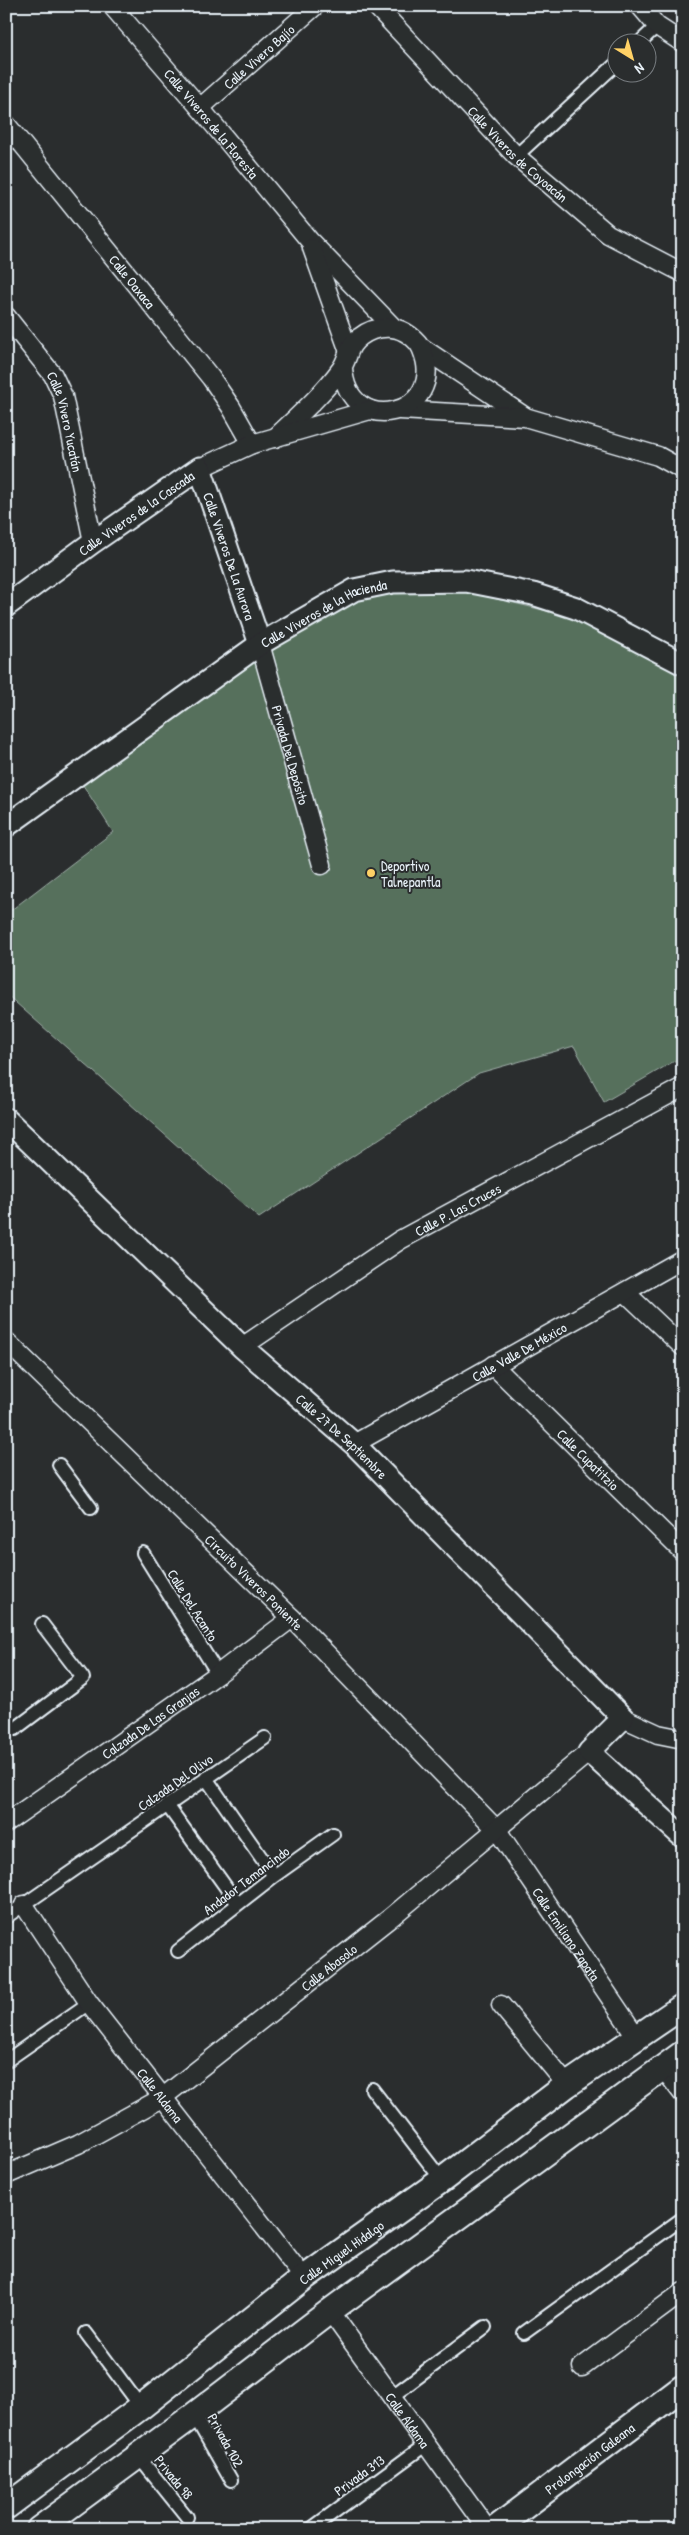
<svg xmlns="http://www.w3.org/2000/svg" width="689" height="2535" font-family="'Patrick Hand',sans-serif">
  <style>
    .green { fill: #576f5c; stroke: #a0b0aa }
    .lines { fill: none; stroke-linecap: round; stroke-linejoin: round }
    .pedestrian-casing { stroke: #e8f1f8; stroke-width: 16 }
    .minor-casing { stroke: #e8f1f8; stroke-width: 21 }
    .tertiary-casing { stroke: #e8f1f8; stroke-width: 25 }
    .secondary-casing { stroke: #e8f1f8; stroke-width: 28 }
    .pedestrian { stroke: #2a2d2e; stroke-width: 12 }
    .minor { stroke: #2a2d2e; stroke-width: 18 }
    .tertiary { stroke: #2a2d2e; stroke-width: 21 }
    .secondary { stroke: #2a2d2e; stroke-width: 24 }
    .poi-dot { fill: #ffd166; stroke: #2a2d2e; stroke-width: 2 }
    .labels { text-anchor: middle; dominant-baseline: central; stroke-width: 4; stroke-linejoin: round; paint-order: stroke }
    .street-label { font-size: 14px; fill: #e8f1f8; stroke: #2a2d2e }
    .poi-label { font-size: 14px; fill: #e8f1f8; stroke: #2a2d2e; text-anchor: start }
  </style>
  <rect width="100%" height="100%" fill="#2a2d2e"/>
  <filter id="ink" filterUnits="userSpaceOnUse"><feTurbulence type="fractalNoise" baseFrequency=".02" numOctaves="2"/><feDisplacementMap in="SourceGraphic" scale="10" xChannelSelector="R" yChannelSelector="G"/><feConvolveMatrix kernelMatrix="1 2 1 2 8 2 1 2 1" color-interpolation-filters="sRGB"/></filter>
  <g filter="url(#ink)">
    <path class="green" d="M463,591L560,614L656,656L683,670V1056L604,1102L574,1046L479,1073L259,1218L6,994V914L113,832L81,782L249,662L358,594Z"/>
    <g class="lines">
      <defs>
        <path id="pedestrian" d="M640,42L657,26
          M516,156L616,64
          M59,1465L91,1508
          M143,1553L218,1674
          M15,1729L83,1678L42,1624
          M206,1778L274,1876
          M167,1805L238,1904
          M6,1917L265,1738
          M178,1951L274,1876L333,1834
          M6,2061L89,2003
          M372,2089L442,2180
          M86,2333L141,2407
          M524,2333L683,2218
          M391,2397L485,2327
          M194,2415L231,2480
          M138,2456L187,2517
          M311,2529L425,2445"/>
        <g id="minor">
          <path id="s1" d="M112,6L200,108L309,240L394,328"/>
          <path id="s2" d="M376,6L516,156L608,234L683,273"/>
          <path d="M640,6L657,26L683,43"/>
          <path id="s3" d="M200,108L315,6"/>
          <path id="s4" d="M6,124L211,378L231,407L252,444"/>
          <path d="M312,248L348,349"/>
          <path id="s5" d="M6,316L53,375L63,396L93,542"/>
          <path d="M421,347L524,416"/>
          <path d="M400,410L525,417L658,456L683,470"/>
          <path d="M275,438C298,416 323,394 341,369C349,358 347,346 360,337C369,330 381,327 392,328C403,329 418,339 422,350C449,416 347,440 343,368"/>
          <path d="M200,468L252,444L370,410"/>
          <path id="s6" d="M260,644L322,865"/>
          <path d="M625,1292L683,1347"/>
          <path id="s7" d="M6,1341L292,1618L497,1830L636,2036"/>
          <path id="s8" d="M242,1347L400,1240L683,1087"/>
          <path id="s9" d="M493,1365L683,1552"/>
          <path id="s10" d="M354,1444L683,1259"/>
          <path d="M623,1718L658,1734L683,1739"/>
          <path id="s11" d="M6,1823L218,1674L292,1618"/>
          <path id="s12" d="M24,1905L89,2003L304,2278"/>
          <path d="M501,2005L567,2085"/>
          <path d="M663,2068L683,2094"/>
          <path id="s13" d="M6,2175L78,2144L162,2098L389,1919L589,1752"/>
          <path id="s14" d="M330,2311L487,2529"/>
          <path d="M582,2367L683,2292"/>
        </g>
        <g id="tertiary">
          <path id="s15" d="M6,606L93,542L200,468L260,644"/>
          <path id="s16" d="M6,826L260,644L354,590L393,582L466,581L533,594L576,608L683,664"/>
          <path id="s17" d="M6,1119L242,1347L354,1444L623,1718L589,1752L683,1837"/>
        </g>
        <g id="secondary">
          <path id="s18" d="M6,2507L141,2407L304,2278L442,2180L567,2085L683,2006"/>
          <path d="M39,2529L194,2415L330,2311L683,2053"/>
          <path id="s19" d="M495,2529L683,2387"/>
        </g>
      </defs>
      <use href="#pedestrian" class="pedestrian-casing"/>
      <use href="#minor" class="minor-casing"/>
      <use href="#tertiary" class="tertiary-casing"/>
      <use href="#secondary" class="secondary-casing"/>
      <use href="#pedestrian" class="pedestrian"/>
      <use href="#minor" class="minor"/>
      <use href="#tertiary" class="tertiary"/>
      <use href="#secondary" class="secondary"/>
    </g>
  </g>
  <circle class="poi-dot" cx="371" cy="873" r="5"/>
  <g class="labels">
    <g class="street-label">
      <text stroke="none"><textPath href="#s3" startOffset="78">Calle Vivero Bajío</textPath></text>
      <text stroke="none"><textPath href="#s1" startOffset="154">Calle Viveros de la Floresta</textPath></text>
      <text stroke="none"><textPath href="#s2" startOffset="205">Calle Viveros de Coyoacán</textPath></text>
      <text stroke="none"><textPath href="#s4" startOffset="202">Calle Oaxaca</textPath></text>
      <text stroke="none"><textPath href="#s5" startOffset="124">Calle Vivero Yucatán</textPath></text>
      <text stroke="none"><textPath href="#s15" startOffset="160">Calle Viveros de la Cascada</textPath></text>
      <text stroke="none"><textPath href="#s15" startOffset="331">Calle Viveros De La Aurora</textPath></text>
      <text stroke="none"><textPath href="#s16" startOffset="384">Calle Viveros de la Hacienda</textPath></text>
      <text stroke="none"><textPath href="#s6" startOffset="115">Privada Del Depósito</textPath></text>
      <text stroke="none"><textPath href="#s8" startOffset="256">Calle P. Las Cruces</textPath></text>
      <text stroke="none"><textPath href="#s10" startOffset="189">Calle Valle De México</textPath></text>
      <text stroke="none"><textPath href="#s17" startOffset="462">Calle 27 De Septiembre</textPath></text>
      <text stroke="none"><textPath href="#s9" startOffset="134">Calle Cupatitzio</textPath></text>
      <text stroke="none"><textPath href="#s7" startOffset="346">Circuito Viveros Poniente</textPath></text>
      <text transform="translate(193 1605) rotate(58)">Calle Del Acanto</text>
      <text stroke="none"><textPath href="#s11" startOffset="176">Calzada De Las Granjas</textPath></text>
      <text transform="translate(175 1782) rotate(-35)">Calzada Del Olivo</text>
      <text transform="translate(246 1880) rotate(-37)">Andador Temancindo</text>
      <text stroke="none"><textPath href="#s7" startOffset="818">Calle Emiliano Zapata</textPath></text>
      <text stroke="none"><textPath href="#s13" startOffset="386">Calle Abasolo</textPath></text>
      <text stroke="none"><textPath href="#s12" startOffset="234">Calle Aldama</textPath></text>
      <text stroke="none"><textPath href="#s18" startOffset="421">Calle Miguel Hidalgo</textPath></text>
      <text stroke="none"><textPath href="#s14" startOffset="134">Calle Aldama</textPath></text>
      <text transform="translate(226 2440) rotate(61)">Privada 102</text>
      <text stroke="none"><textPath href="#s19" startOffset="118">Prolongación Galeana</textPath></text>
      <text transform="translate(359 2475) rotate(-36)">Privada 313</text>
      <text transform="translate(174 2477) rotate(51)">Privada 98</text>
    </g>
    <g class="poi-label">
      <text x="381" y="865">Deportivo<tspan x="381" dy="16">Talnepantla</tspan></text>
    </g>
  </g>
  <rect width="689" height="2535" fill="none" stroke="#2a2d2e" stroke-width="25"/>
  <rect x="12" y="12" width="664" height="2510" fill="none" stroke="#e8f1f8" stroke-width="2" filter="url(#ink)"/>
  <g transform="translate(632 58) rotate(143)"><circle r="24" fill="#2a2d2e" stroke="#767b7f"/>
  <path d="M0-4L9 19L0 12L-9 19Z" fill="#ffd166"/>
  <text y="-8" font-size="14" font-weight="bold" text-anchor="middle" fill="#e8f1f8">N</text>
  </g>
</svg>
